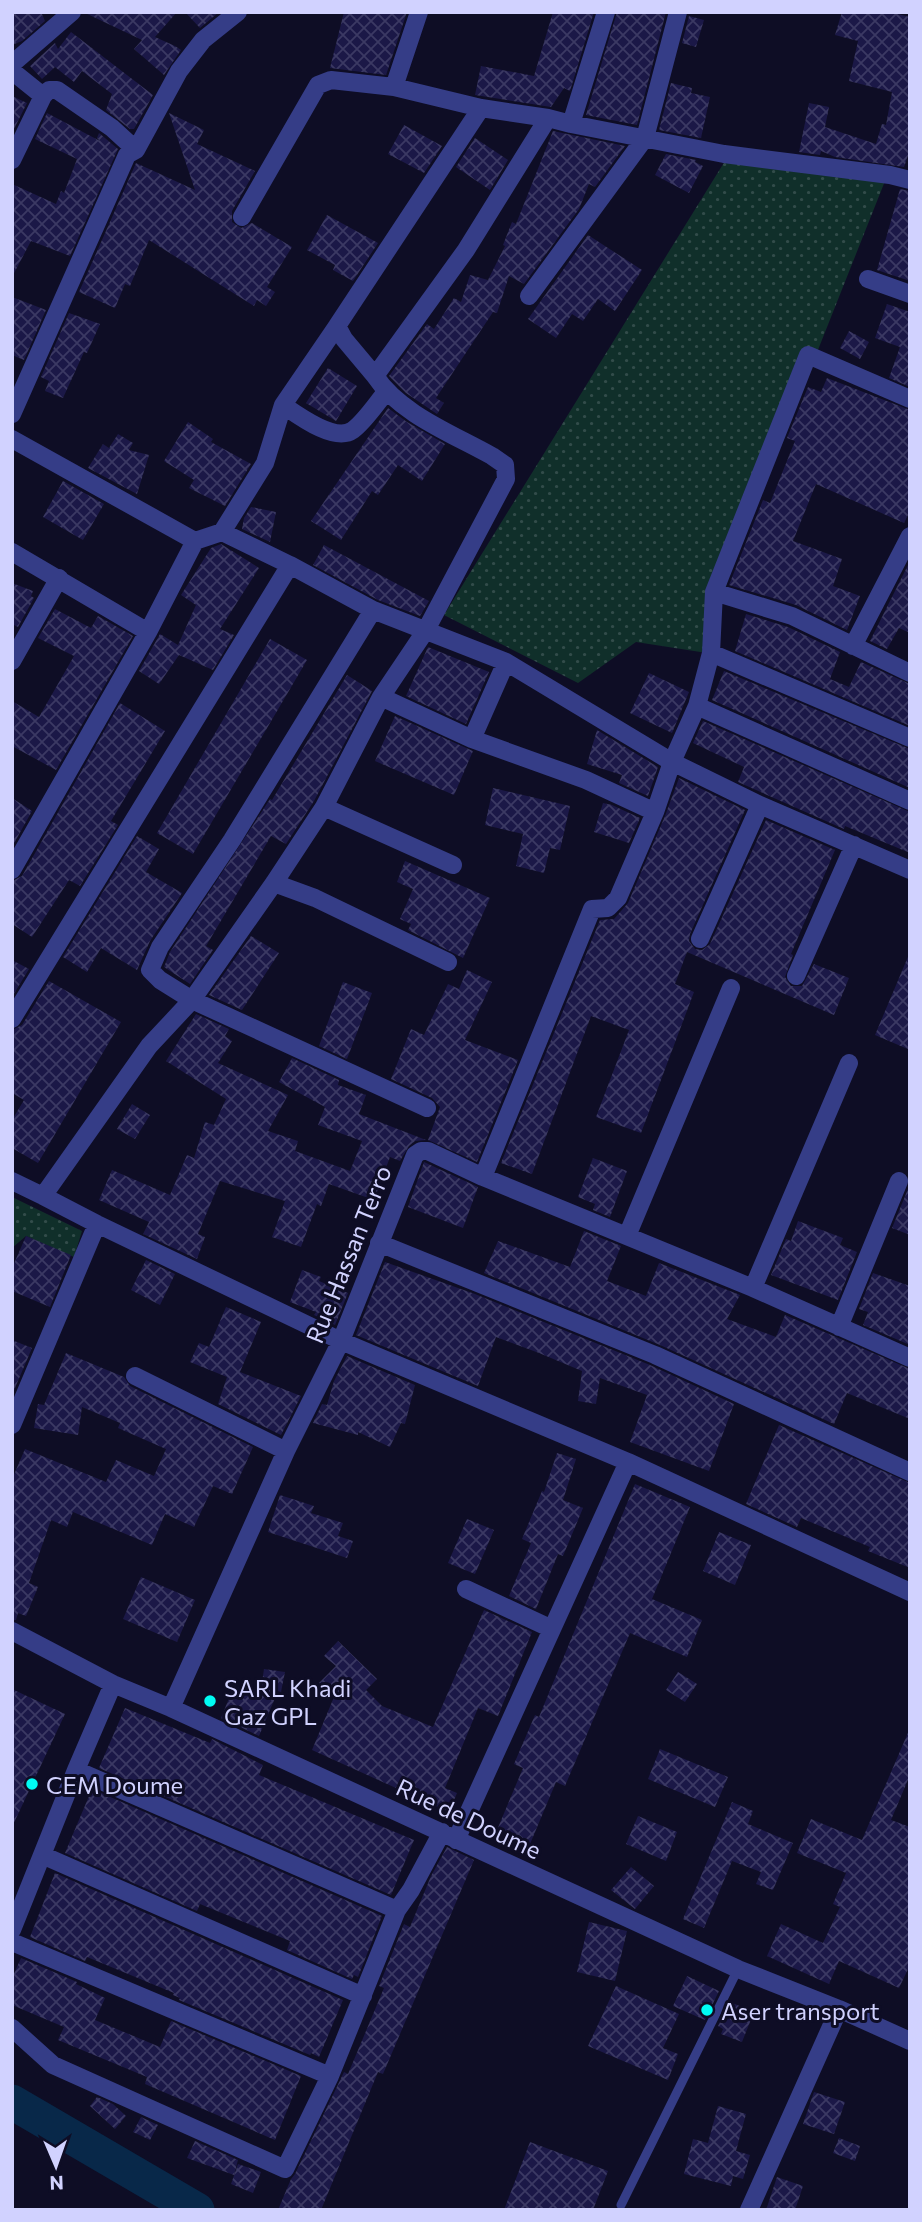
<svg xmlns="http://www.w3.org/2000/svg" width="922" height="2222" font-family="Commissioner,sans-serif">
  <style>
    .grass { fill: url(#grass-dots) }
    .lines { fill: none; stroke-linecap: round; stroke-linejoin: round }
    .river { stroke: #082849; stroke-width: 35 }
    .building { fill: url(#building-cross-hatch) }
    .lane { stroke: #353d87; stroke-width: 9 }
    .street { stroke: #353d87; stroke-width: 18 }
    .poi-dot { fill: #00fcf4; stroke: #0e0d25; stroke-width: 2.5 }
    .labels { text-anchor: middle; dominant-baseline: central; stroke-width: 6; stroke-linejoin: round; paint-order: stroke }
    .street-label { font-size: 24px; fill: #d1d2ff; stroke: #0e0d25 }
    .poi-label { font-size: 24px; fill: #d1d2ff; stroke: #0e0d25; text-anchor: start }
  </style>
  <defs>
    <pattern id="grass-dots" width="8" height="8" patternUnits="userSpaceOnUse" patternTransform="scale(1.75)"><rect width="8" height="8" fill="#102f2a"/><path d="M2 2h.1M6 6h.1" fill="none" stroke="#324c4a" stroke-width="1.8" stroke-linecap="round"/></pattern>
    <pattern id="building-cross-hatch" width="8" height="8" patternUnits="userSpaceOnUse" patternTransform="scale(1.75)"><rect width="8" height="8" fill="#1b1847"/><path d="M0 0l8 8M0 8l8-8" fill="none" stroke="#3b3963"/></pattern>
  </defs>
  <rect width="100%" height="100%" fill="#0e0d25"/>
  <path class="grass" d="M725,161L885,181L731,569L707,653L636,642L578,683L444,615Z
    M12,1197L82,1231L74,1257L26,1236L12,1248Z"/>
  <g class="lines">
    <path class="river" d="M12,2102L197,2210"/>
  </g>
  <path class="building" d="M12,12H41L45,21L22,41L12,45Z
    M83,12H177L155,37L175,46L181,50L164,75L134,49L142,40Z
    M185,12H219L200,28Z
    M344,12H407L386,75L330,68Z
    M553,12H594L570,91L564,88L551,107L475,95L481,66L534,76Z
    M617,12H666L637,125L586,115Z
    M842,12H890L910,17V150L904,167L835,157L821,151L820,155L799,152L809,103L829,107L825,127L876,144L882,124L886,125L892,92L849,81L858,41L835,35Z
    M689,16L704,20L696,47L682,43Z
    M71,32L153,95L134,129H130L106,110L112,94L82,71L74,82L55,67L42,79L30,66L55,43L58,49Z
    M671,83L692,88L691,93L710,97L701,138L659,130Z
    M12,96L27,103L14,129L12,128Z
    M47,113L100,141L97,138L99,133L118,149L70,256L31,241L12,277V184L56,204L61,191L64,193L77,159L35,139Z
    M169,113L204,130L197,144L255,171L232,211V222L241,228L252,223L292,247L267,287L275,292L266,306L257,300L254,306L149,240L130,286L125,284L115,308L79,292L136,163L195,190Z
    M404,125L442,146L424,173L388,154Z
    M553,131L625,146L595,187L589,184L579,209L524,284L509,276L497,313L493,312L436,398L444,403L437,414L406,393L389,376L427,324L434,329L454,298L461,302L470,275L488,280L505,246L503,245L512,222L516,224Z
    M475,138L508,160L490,190L456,167Z
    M666,154L696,160L695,162L703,166L689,193L655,175Z
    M900,189L910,191V281L877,270Z
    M327,215L378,243L353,281L333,270L335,265L307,250Z
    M588,235L642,270L615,311L598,299L583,321L572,314L556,338L528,319Z
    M12,297L46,310L24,360L12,355Z
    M887,304L910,312V387L889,378L900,347L875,338Z
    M69,313L100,324L87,353L84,352L63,398L45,391L49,381L41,377Z
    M849,331L869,342L860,359L840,348Z
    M328,368L357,386L336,421L306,403Z
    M827,378L910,410V511L904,523L816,484L793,541L842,559L833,586L860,596L847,630L796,605L729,585L763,500L770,503L795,441L787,438L808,387L821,392Z
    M388,408L407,422L445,444L422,481L398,465L378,495L372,491L341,540L311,521Z
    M188,422L213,439L211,442L251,464L225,506L189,488L194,480L164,461Z
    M118,434L133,443L129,450L149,455L137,494L88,468L103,444L109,448Z
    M63,481L104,504L83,540L43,517Z
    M251,507L276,512L270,542L242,529L244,518Z
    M221,544L259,568L220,629L234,635L213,670L179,655L159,684L139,671L160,634L178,645L196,605L181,595L211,548Z
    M324,545L429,601L420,616L378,600L313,565Z
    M910,561V633L899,628L887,649L870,641Z
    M12,583L33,591L31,596L34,598L18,627L12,624Z
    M55,609L91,628L98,616L133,636L56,770L12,746V701L39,717L74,656L38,638Z
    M746,614L788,627L840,652L830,679L849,687L861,662L910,684V726L735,651Z
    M270,639L307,660L193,854L157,833Z
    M428,647L489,672L466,724L406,696Z
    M724,671L910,749V788L712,700Z
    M649,673L689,692L672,733L630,713Z
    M347,675L372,691L314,801L286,844L271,836L206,946L213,950L190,984L164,967L170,952L270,799L272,800Z
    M120,703L165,731L111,821L118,825L80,886L69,880L32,937L12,924V881L22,876Z
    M395,716L473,751L454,795L375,761Z
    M703,721L910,812V853L845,826L844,829L738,782L744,767L693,743Z
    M597,730L658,767L648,796L619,783L622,775L587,764Z
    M679,778L745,810L690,934L689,941L695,949L702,950L710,944L766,820L835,850L791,954L793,955L785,977L791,986H802L814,964L849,978L834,1015L687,952L675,984L694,992L641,1133L596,1117L629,1030L591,1016L532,1174L501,1163L600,920L614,919L628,903L665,816Z
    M493,788L570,806L560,850L550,848L544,873L516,866L523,834L485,825Z
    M12,798L32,811L12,847Z
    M603,803L612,805L640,818L629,843L594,832Z
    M137,836L159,849L146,872L182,893L150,941L137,970L101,948L87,972L63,957Z
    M405,861L490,898L463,958L408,930L411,924L400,919L413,889L397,882Z
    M251,936L279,953L242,1010L209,995Z
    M910,952V1050L875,1035Z
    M12,960L29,969L12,997Z
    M467,970L492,982L465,1040L518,1060L477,1162L428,1140L440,1107L432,1098L391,1079L411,1029L424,1035L448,984L459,989Z
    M49,981L121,1022L38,1163L12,1148V1120L24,1100L12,1093V1030L22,1025Z
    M343,982L372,993L347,1059L319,1046Z
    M196,1014L229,1029L225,1036L232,1041L218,1063L288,1095L268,1131L298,1141L295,1151L350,1171L362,1141L318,1125L325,1107L279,1082L292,1058L339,1080L338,1085L366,1095L359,1114L426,1140L415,1141L409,1146L400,1161L390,1157L374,1200L329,1184L321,1206L317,1204L301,1247L272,1237L285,1201L220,1181L198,1234L205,1237L197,1259L143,1234L149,1222L99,1200L112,1170L170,1195L187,1155L194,1158L205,1122L214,1125L226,1099L166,1061Z
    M132,1104L150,1115L135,1139L117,1129Z
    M593,1158L627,1171L610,1217L593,1210L595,1204L578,1197Z
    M424,1162L478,1187L463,1228L408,1207Z
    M910,1184V1235L892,1228Z
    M798,1221L843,1238L840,1245L857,1252L838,1300L771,1275L786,1239L791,1241Z
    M584,1231L621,1246L607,1281L646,1296L659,1263L740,1295L727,1319L776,1337L785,1315L910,1369V1419L847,1393L834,1424L660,1345L484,1273L498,1241L570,1267Z
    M26,1236L71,1255L50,1307L12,1291V1268Z
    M146,1260L175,1274L160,1305L131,1290Z
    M385,1262L475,1294L650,1365L734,1404L709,1471L630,1442L647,1395L600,1378L596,1404L578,1401L582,1371L539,1353L496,1337L478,1386L356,1335Z
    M302,1270L321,1277L319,1281L348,1293L335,1325L314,1315L316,1312L290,1302Z
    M873,1273L910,1286V1345L863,1325L868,1312L859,1309Z
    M226,1307L261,1322L240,1372L301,1396L281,1435L218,1404L227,1377L190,1362L199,1343L209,1347Z
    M12,1340L32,1348L12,1395Z
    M66,1353L124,1377L130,1386L253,1447L232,1494L213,1486L194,1527L165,1514L152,1545L73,1512L67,1527L51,1520L29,1583L38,1587L26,1616L18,1613L16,1620H12V1479L25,1449L106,1482L116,1460L154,1476L166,1449L118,1428L120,1423L82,1407L78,1435L34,1428L38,1404L44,1405Z
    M347,1356L415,1385L405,1424L401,1423L390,1447L358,1432V1435L313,1423L322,1404L327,1405L334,1381Z
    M779,1425L910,1483V1568L868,1551L870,1547L801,1518L797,1527L746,1504Z
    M557,1453L576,1459L563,1500L583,1508L563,1556L558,1554L536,1609L509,1596L531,1543L522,1539L542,1491L544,1492Z
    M635,1484L690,1507L652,1599L702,1620L687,1657L630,1633L565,1786L556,1782L530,1844L497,1830L523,1768L514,1764L535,1715L539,1717Z
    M280,1495L314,1506L311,1513L343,1523L338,1536L353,1541L347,1558L268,1532Z
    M467,1519L494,1530L475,1574L448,1563Z
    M719,1532L751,1545L735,1585L703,1571Z
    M141,1577L195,1600L177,1642L123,1619Z
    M484,1610L532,1632L498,1716L478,1708L445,1788L457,1793L449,1812L312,1750L334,1697L319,1683L336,1666L324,1656L338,1641L377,1679L366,1690L382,1706L433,1727Z
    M264,1669L285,1672L281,1692L278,1691L259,1736L221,1718L234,1686L260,1696Z
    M678,1672L697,1684L685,1702L666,1690Z
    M12,1689L65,1714L12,1827Z
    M125,1708L210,1743L212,1739L263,1765L259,1775L414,1840L391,1895L99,1768Z
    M910,1728V1775L891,1820L910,1827V1965L899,1988L839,1961L829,1984L767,1956L781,1924L823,1943L840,1907L833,1904L846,1873L797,1853L811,1819L862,1840Z
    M660,1749L728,1777L715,1807L648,1779Z
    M92,1789L382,1916L358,1977L354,1975L352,1979L287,1950L290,1941L200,1904L197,1911L65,1853Z
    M732,1802L753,1811L748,1824L793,1843L773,1890L756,1884L761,1872L732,1861L704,1928L683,1919Z
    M638,1816L677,1832L666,1861L626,1844Z
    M447,1847L474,1860L383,2074L378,2072L321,2210H278L291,2179L295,2174L344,2072L348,2074L384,1988L379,1986L404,1924L410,1927L431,1876Z
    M631,1867L654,1886L635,1909L611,1890Z
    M55,1873L343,2000L319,2057L311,2053L310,2055L179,2000L180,1998L173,1995L174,1993L87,1957L85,1961L30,1937Z
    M589,1922L627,1931L615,1981L577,1972Z
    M21,1958L77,1982L76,1984L105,1998L95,2020L160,2047L171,2021L301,2076L275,2140L145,2084L147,2077L58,2040L64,2027L12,2005V1978Z
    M687,1976L719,1991L705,2020L673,2006Z
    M616,1986L679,2014L663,2048L678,2054L668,2080L588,2046Z
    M730,2002L754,2012L742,2042L721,2034L723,2029L718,2026Z
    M814,2092L845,2102L834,2134L803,2124Z
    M97,2097L113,2104L126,2116L115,2129L90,2106Z
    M718,2106L746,2114L736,2151L750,2155L743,2179L733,2176L731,2186L684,2174L693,2139L708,2143Z
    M141,2117L158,2125L150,2140L133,2132Z
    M839,2138L860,2146L855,2161L833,2153Z
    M195,2141L238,2160L234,2175L187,2158Z
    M530,2142L608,2171L593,2210H504Z
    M238,2164L261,2172L253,2193L231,2184Z
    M777,2177L803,2186L795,2210H766Z"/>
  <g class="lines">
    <path class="lane" d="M621,2205L738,1969"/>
    <path class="street" d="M419,12L394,87L481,108L548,118L571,124L724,154L890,175L910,180
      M12,64L72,12
      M12,71L43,96
      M548,118L466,250L375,376C400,414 453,434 492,456L505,465L506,479L426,630L381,697L324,807L274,883L192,1000L149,1046L43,1196L97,1224L341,1341L628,1462L910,1592
      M571,124L606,12
      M136,150L179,71L203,40L238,12
      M12,160L43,96L49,90H57L112,128L136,150L127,155L12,414
      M242,217L318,85L331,80L394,87
      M868,279L910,294
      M529,296L645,138L678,12
      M375,376L344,339L337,326L481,108
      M283,405C299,416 335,443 353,430C365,421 376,404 386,392
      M12,439L195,541
      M222,532L265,463L283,405L337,326
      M12,552L148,632L195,541L222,532L290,565L373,610L506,662
      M714,592L792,616L910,673
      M373,610L232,840L160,947L150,970L160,980L192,1000L427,1108
      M853,646L910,536
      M711,653L910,738
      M12,661L59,578
      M381,697L472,739L586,780L655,812
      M697,706L711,653L714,592L808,355L910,399
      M472,739L506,662L672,762L697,706L910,801
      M324,807L453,865
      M12,870L148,632
      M274,883L315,898L448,962
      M700,939L760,805
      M796,976L854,845
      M12,1019L290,565
      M483,1177L592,909L608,908L618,898L655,812L672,762L760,805L910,870
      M12,1181L43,1196
      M627,1236L731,988
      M379,1243L655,1355L910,1472
      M753,1288L849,1063
      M839,1327L899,1181
      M135,1376L286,1451
      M12,1425L97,1224
      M466,1589L552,1629
      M12,1631L113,1684L171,1708L738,1969L839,2009L910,2041
      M171,1708L286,1451L341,1341L415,1155L421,1151H428L483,1177L753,1288L910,1358
      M76,1770L397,1910
      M456,1840L628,1462
      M42,1855L363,1996
      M12,1930L76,1770L113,1684
      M12,1942L330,2076
      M12,2028L53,2065L285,2169L330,2076L397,1910L411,1890L442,1832
      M749,2210L839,2009"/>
  </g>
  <g class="poi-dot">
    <circle cx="210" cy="1701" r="7"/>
    <circle cx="32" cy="1784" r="7"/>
    <circle cx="707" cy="2010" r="7"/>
  </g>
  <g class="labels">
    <g class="street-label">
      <text transform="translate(348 1254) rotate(-68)">Rue Hassan Terro</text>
      <text transform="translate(469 1818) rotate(25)">Rue de Doume</text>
    </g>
    <g class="poi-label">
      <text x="224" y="1687">SARL Khadi<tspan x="224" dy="28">Gaz GPL</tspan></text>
      <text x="46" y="1784">CEM Doume</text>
      <text x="721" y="2010">Aser transport</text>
    </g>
  </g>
  <rect width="922" height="2222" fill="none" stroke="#d1d2ff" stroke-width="28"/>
  <g transform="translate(56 2166) rotate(178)" stroke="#0e0d25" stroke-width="5" paint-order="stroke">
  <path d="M0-5L12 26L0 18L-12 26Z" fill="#d1d2ff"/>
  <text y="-10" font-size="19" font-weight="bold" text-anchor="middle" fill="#d1d2ff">N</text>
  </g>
</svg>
